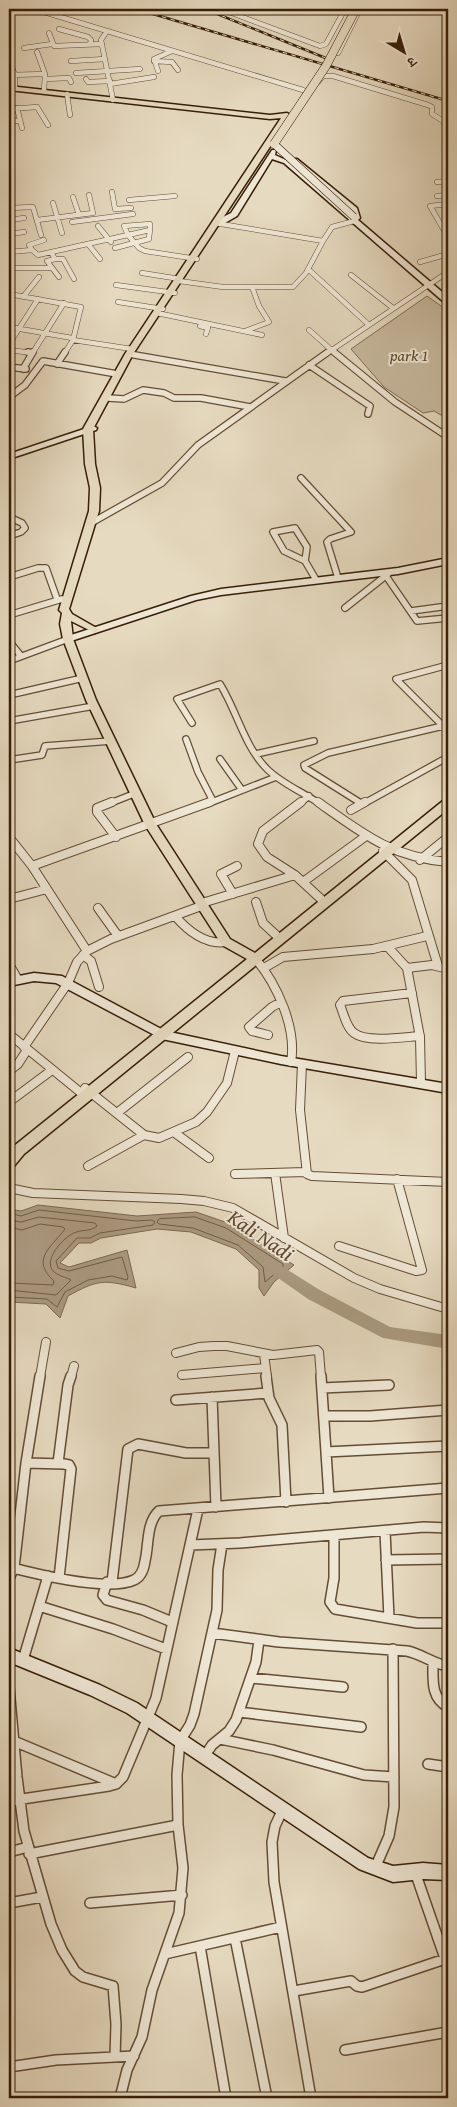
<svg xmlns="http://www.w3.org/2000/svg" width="457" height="2107" font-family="'Gentium Book Plus','Noto Serif Devanagari',serif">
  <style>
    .green { fill: #c8baa0; stroke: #806c53 }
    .water { fill: #ab9a81; stroke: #7d6850 }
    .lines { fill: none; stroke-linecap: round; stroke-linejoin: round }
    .shore { stroke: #725c44; stroke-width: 1 }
    .river { fill: #ab9a81; fill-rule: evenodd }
    .street-far3-casing { stroke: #644d34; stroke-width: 5.5 }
    .street-far2-casing { stroke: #644d34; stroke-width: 8 }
    .street-far1-casing { stroke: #644d34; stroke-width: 10 }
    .street-casing { stroke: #644d34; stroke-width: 12 }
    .secondary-casing { stroke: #381e06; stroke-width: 3 }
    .primary-casing { stroke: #381e06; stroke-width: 3 }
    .street-far3 { stroke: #efe7d6; stroke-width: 4.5 }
    .street-far2 { stroke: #efe7d6; stroke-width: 5.5 }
    .street-far1 { stroke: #efe7d6; stroke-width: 8 }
    .street { stroke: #efe7d6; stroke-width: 9 }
    .secondary { fill: #efe7d6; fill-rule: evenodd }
    .primary { fill: #e6dac0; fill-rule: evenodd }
    .rail-casing { stroke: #381e06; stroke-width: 2.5 }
    .rail { stroke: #efe7d6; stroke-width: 1; stroke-dasharray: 4.5; stroke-linecap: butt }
    .secondary-bridge-casing { stroke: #381e06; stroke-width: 8; stroke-linecap: butt }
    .primary-bridge-casing { stroke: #381e06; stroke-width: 9; stroke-linecap: butt }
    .secondary-bridge { stroke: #efe7d6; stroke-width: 7 }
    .primary-bridge { stroke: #e6dac0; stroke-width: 8 }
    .labels { text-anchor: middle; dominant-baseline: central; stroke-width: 4; stroke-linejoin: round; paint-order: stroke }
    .far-park-label { font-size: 16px; font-style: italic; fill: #5c452c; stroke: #efe7d6 }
    .water-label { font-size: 21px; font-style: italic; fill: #604931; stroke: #efe7d6 }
  </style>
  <rect width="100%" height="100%" fill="#e6dac0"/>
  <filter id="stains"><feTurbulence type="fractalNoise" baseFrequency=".004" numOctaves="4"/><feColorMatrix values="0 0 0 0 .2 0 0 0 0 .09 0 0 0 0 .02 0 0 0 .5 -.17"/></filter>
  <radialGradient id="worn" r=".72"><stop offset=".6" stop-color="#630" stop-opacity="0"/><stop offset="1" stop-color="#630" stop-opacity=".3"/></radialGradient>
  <path class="green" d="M427,296L448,311V419L434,411L423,413L384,387L351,349Z"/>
  <path class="water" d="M38,1205L137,1216L196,1212L228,1223L294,1265L274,1282L264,1296L259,1288V1270L236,1249L191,1232L157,1229L101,1238L91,1243H79L60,1263L69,1267L127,1250L136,1288C104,1279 97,1280 68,1296L60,1318L46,1304L9,1302V1209L21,1211Z"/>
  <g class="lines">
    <path class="shore" d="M9,1213L21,1216L39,1210L136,1221L152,1220L155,1222L153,1225L100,1233L90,1238H77L56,1261L58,1268L69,1271L122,1257L128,1277L127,1280L112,1276L88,1280L65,1292L57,1307L47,1299L9,1297
      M195,1217L226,1228L283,1264V1267L265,1282L263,1267L238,1245L193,1228L159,1224L157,1222L159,1219Z
      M9,1220L21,1222L39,1217L95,1223L97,1226C90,1232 82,1229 74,1233C64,1237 43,1259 53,1271C58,1276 66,1277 71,1280L56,1295L9,1290
      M9,1227L22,1230L40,1224L63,1227L65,1229C51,1248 30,1259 54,1281L53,1285L9,1283"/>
    <path class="river" d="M269,1258L318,1289L390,1327L448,1335V1349L383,1338L308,1299L264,1268L262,1264L264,1260Z"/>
    <defs>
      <path id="street-far3" d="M34,9L303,90
        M221,9L320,46L326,44L345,9
        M264,9L273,11
        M59,29L88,37L91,40L90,44
        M107,31L101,40L113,100
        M49,33L54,46L102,44
        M24,48L52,44
        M37,52L45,74L44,91
        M338,53L360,9
        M9,60L15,75V89
        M71,61L105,59
        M154,61L172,62L178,70
        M158,71L154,59L172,51
        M76,73L140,69
        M9,75L45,74
        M45,79L69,78L71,82
        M86,79L88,82L110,81
        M318,82L323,76H333L428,105L432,107V114L443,121L446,128
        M110,84L154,77
        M9,88L13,108
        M67,94L70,115
        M17,108L22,128
        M9,109L37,107L48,125
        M9,121H20
        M437,182L448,181
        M112,192L115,209L131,208
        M437,196L448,195
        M73,197L79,215
        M129,200L175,196
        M53,203L62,233
        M448,204L430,206L448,237
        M9,208L33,207L41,235
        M9,220L24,218
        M37,220L93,213L89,195
        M72,222L133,214
        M215,223L323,241L332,227L354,221
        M98,226L111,242
        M9,234L24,232
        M88,244L100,259
        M115,248L149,239C149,234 151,229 150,224L124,226L128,235L150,230
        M32,250L29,245L44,240
        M9,252L32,250L38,255L128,235L139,248L145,251L197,259
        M51,252L55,259H63L74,279
        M55,259L47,261L59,277
        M420,262L448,254
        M9,268H52
        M308,269L368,324
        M142,273L180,279
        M351,275L393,308
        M179,281L223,287H293L306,273L323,241
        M116,285L175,293
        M9,294L81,307L73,340L132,349
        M23,297L39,277
        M118,302L163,309
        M157,313L262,335
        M200,326L208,328L206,334
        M9,327L72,338
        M309,330L336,354
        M245,331L269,322L259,306L252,287
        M9,340L13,338L38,299
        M9,350L32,353
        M32,354L64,303
        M64,354L73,340
        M326,354L448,272"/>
      <path id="street-far2" d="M28,352L32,353
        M334,352L395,402L448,437
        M129,354L285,381
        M57,364L65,352
        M309,365L370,406L368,414
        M9,367L26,369
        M23,369L33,352
        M9,397L25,385L43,361L117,374
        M108,398L124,399L143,390L164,393L174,398H201L250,407
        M301,478L351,532L330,539L327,542L338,578
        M9,517L22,523L25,528L21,532L9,536
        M91,523L162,483L198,445L328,352
        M295,528L307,547L305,561L284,551L273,532Z
        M305,561L315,578
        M386,576L417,621L448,618
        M9,577L38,568H46L57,599
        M345,608L388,574
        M411,611L448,606
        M9,615L62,599
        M9,641L21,656
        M9,661L68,639
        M448,665L396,679L448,731
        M9,695L83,678
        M9,721L94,706
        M192,723L177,699L220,684C237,711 244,746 267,769C282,784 303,792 320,804
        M186,739L198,772L213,801
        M256,754L314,741
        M220,759L242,790
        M9,760L42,755L45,746L111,741
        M359,802L305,768L304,765L328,753L443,726
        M108,804L136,793
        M207,804L276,777
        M299,804L309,796
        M363,804L448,757"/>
      <path id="street-far1" d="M112,802L97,808V812L116,837
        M301,802L263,831L258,844L267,857L295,875L321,899
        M318,802C363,834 391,857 448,862
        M351,810L365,802
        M9,837L32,866
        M383,851L412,880L438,966
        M420,860L448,837
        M303,882L366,836
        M233,894L221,874L237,866
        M9,899L47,889
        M256,902L263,923L276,935
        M202,903L295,875
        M98,908L118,936
        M175,916C188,931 206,945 226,942
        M387,946L407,968L432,965L448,969
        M87,951L32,866L210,802
        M83,955L91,961L99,987
        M255,958C277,984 297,1028 291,1062
        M9,964L18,980
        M264,968L283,957L373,949L427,936
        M407,968L420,1037L421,1083
        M412,993L343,1001L340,1005C344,1014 346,1027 354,1033C367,1043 404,1037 420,1036
        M9,1034L80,1092
        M268,1035L252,1031L249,1027L272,1007L281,1002
        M24,1047L68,983L77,962L87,951L111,939L204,905
        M302,1064L300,1110L307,1174L312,1176L448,1182
        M9,1071L18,1064L27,1050
        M85,1088L144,1135L159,1138L196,1122L207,1112L227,1083L235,1051
        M9,1102L52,1070
        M117,1113L188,1057
        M175,1133L209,1158
        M88,1166L144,1135
        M275,1173L284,1238
        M235,1174L305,1172
        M9,1188L33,1193L181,1199L204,1201L233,1208L354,1278L380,1289L448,1309
        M339,1246L416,1271L422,1270L397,1179
        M176,1353L199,1347L214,1346H227L273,1355L317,1350L319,1352L321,1377
        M264,1354L267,1377
        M182,1375L265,1368
        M40,1377L46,1342
        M71,1377L74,1366"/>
      <path id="street" d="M266,1376L269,1398L282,1425L286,1502
        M321,1376L329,1498
        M322,1388L389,1385
        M212,1397L216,1507
        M176,1400L268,1393
        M324,1416H370L448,1410
        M326,1452L448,1446
        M26,1463L64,1464L69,1465L71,1469L59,1578
        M58,1463L68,1385L71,1376
        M385,1531L389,1618
        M334,1535V1578L330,1602L335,1609L417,1623H448
        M190,1545L240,1543L424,1527L448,1528
        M386,1560L448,1559
        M9,1567C36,1574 108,1592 134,1580C141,1577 144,1568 145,1561C149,1545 146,1523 159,1511L448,1488
        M9,1578L14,1568L26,1463L40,1376
        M107,1582L103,1595L107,1600L143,1610L172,1622
        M112,1582L128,1449L138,1444L186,1453H214
        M39,1606L113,1629L166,1649
        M212,1633L279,1642L407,1651C422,1654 433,1664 448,1666
        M23,1660L48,1576
        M433,1664C433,1681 431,1698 448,1707
        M251,1678L343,1687
        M9,1687L17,1777L24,1831L51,1924L62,1950L75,1971L83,1977L113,1986L116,2024L115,2057
        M239,1712L361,1727
        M9,1739L116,1784
        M220,1739L273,1750L364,1775L394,1777
        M204,1757L212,1745L229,1731L236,1720L256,1662L259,1640
        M428,1764L448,1767
        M9,1801L109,1786L116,1784L123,1777L156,1698L198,1509
        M283,1809L275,1826L272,1842L274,1882L311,2098
        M9,1852L28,1847
        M29,1854L178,1825
        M375,1868L389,1836L394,1807L393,1649
        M415,1872L448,1967
        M9,1903L42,1897
        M90,1903L182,1895
        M235,1938L267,2098
        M200,1946L226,2098
        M165,1954L281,1927
        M294,1991L351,1981L357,1986L362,1987L445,1959
        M345,2050L448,2032
        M9,2067L56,2060L134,2056
        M120,2098L127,2070L142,2037L152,1990L179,1913L183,1868L178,1825L177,1775L180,1741L190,1725L194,1714L217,1610L218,1570L222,1544"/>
      <path id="secondary" d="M272,150H276L275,155L288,161L352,214L351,211L293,161V159H297L357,208L360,218L358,220L448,297V303H445L284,163L272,159L237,216L225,223H219V219L231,213Z
        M93,426L97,428L96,430L9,459V454Z
        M448,558V564L398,574L221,595L196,600L71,641L68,642L63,639L65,637L191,596L221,589L398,568Z
        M34,973L62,976L165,1031L281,1056L448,1084V1093L281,1064L162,1039L56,983L34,981L9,986V978Z
        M9,1648L100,1685L137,1703L368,1858L393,1866L423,1863L448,1865V1880L423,1879L393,1882L359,1869L127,1713L90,1695L9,1662Z"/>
      <path id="primary" d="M9,86L270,115L287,113L291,115L133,354L93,429L95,464L100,488L99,511L69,609L72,614L100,630L95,633L71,621L73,639L96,700L156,824L230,939L255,953L444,800L448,799V809L24,1154L14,1166L9,1167V1153L14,1146L247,959L222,945L145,825L86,700L63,639L60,624L62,613L59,610L89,511L90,488L85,464L83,429L125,354L281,118L270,119L9,90Z"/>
    </defs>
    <use href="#street-far3" class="street-far3-casing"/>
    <use href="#street-far2" class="street-far2-casing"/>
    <use href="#street-far1" class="street-far1-casing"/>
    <use href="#street" class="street-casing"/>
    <use href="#secondary" class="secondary-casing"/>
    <use href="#primary" class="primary-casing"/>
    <use href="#street-far3" class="street-far3"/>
    <use href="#street-far2" class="street-far2"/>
    <use href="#street-far1" class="street-far1"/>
    <use href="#street" class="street"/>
    <use href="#secondary" class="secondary"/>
    <use href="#primary" class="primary"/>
    <defs>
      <path id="rail" d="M136,9L448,101
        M205,9L328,59"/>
    </defs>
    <use href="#rail" class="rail-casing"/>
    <use href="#rail" class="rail"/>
    <defs>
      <path id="secondary-bridge" d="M274,144L354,217"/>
      <path id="primary-bridge" d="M274,144L326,66L356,9"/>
    </defs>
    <use href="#secondary-bridge" class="secondary-bridge-casing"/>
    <use href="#primary-bridge" class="primary-bridge-casing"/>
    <use href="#secondary-bridge" class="secondary-bridge"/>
    <use href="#primary-bridge" class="primary-bridge"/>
  </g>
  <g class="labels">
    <g class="far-park-label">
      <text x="409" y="355">park 1</text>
    </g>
    <g class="water-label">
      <text transform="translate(261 1235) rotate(34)">Kali Nadi</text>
    </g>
  </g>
  <rect width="457" height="2107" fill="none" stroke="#e6dac0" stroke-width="30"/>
  <rect x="10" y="10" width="437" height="2087" fill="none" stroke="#381e06" stroke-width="2.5"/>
  <rect x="15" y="15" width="427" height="2077" fill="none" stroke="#381e06"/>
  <g transform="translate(404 52) rotate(142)" stroke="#efe7d6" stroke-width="4" paint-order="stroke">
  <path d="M0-4L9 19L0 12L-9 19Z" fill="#381e06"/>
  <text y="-8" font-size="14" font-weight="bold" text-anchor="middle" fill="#381e06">उ</text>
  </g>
  <rect width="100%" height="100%" filter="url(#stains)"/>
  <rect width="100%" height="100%" fill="url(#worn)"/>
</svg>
